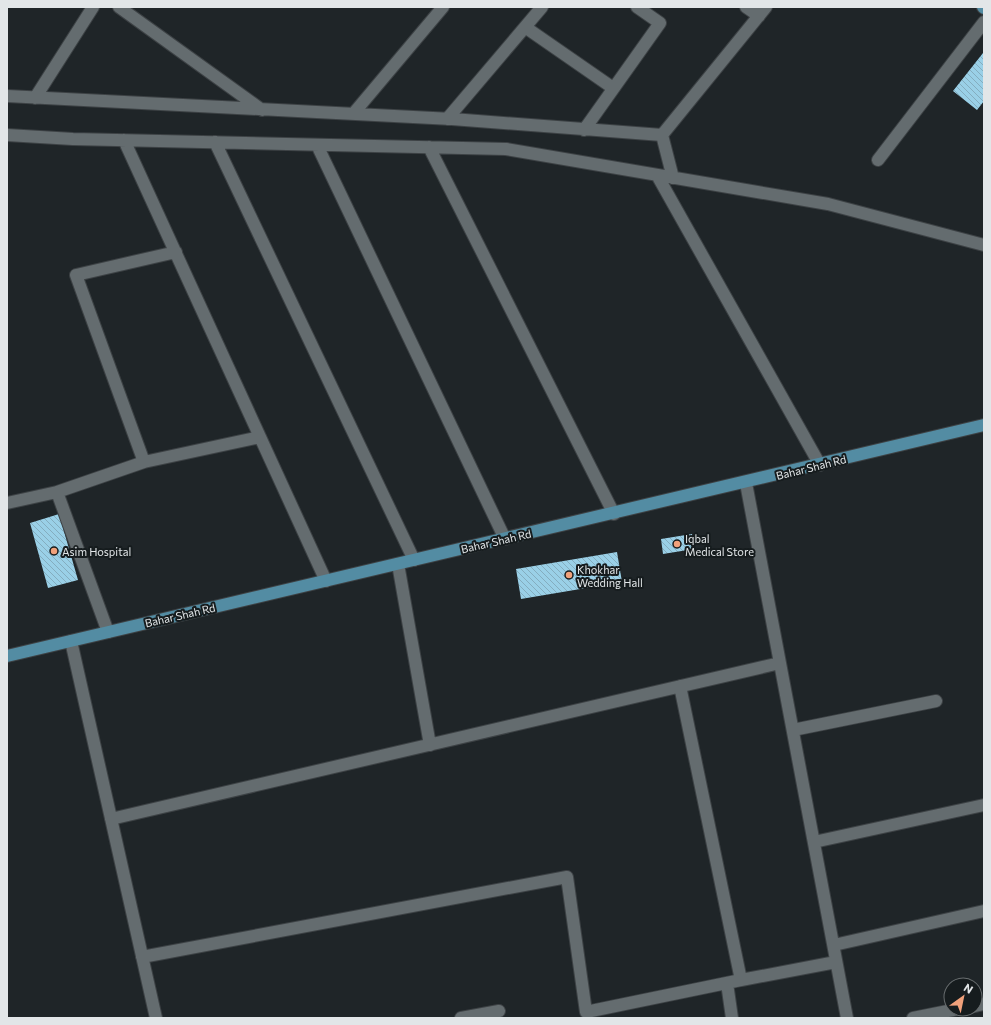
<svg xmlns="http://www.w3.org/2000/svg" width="991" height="1025" font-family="Commissioner,sans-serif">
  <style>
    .building { fill: url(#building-back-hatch) }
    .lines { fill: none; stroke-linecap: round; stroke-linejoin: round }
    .minor-casing { stroke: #3d4245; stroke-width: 14 }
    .major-casing { stroke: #3d4245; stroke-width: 14 }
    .minor { stroke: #646c6f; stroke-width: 12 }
    .major { stroke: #538ca3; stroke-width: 12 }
    .poi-dot { fill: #f1a17b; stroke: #161c1e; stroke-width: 1.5 }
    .labels { text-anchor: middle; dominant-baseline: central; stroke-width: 4; stroke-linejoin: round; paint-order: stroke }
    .street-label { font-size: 11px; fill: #e2e6e8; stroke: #161c1e }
    .poi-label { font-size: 11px; fill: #e2e6e8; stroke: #161c1e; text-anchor: start }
  </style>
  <defs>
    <pattern id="building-back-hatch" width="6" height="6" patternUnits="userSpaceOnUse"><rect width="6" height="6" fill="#9ad0e7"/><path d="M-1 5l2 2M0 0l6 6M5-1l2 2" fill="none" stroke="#84adbf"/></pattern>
  </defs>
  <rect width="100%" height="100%" fill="#1f2528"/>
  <path class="building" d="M983,53L984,54V101L977,110L953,91Z
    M59,514L78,580L48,588L30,523Z
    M692,534L694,549L663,554L661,539Z
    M617,552L622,582L521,599L516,569Z"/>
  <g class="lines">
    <defs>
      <path id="minor" d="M119,7L262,110
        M746,7L759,16
        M525,27L613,88
        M7,96L452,119L662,135L673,178
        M35,98L93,7
        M353,114L443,7
        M447,119L542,7
        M584,130L660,23L637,7
        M7,135L73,139L506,149L828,204L984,245
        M662,135L766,7
        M124,140L326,581
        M215,142L414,560
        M317,145L505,539
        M429,147L614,514
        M878,160L984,22
        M657,175L820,465
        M144,462L76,275L176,252
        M746,483L847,1018
        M57,492L144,462L260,437
        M7,503L57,492L108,632
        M398,564L430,745
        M71,641L156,1018
        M680,686L741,980L836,962
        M793,730L936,701
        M111,819L780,663
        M814,842L984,805
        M834,945L984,911
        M142,957L567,877L586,1012L741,980
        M727,983L732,1018
        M975,1006L984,1004
        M461,1018L499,1011
        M913,1018L958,1009"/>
      <path id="major" d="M983,7L984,8
        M7,656L984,425"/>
    </defs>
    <use href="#minor" class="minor-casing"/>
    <use href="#major" class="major-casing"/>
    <use href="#minor" class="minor"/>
    <use href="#major" class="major"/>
  </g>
  <g class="poi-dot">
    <circle cx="677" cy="544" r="4"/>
    <circle cx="54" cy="551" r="4"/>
    <circle cx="569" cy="575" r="4"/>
  </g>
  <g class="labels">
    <g class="street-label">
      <text transform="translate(811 467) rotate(-14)">Bahar Shah Rd</text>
      <text transform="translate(496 541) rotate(-13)">Bahar Shah Rd</text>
      <text transform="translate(180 615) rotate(-13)">Bahar Shah Rd</text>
    </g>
    <g class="poi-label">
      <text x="685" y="538">Iqbal<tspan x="685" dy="13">Medical Store</tspan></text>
      <text x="62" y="551">Asim Hospital</text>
      <text x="577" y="569">Khokhar<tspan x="577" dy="13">Wedding Hall</tspan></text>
    </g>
  </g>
  <rect width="991" height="1025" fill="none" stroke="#e2e6e8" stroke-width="16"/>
  <g transform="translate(963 997) rotate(33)"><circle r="19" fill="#161c1e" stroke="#686d6f"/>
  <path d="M0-3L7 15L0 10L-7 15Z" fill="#f1a17b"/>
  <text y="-6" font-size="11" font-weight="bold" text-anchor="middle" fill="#e2e6e8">N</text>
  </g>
</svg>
